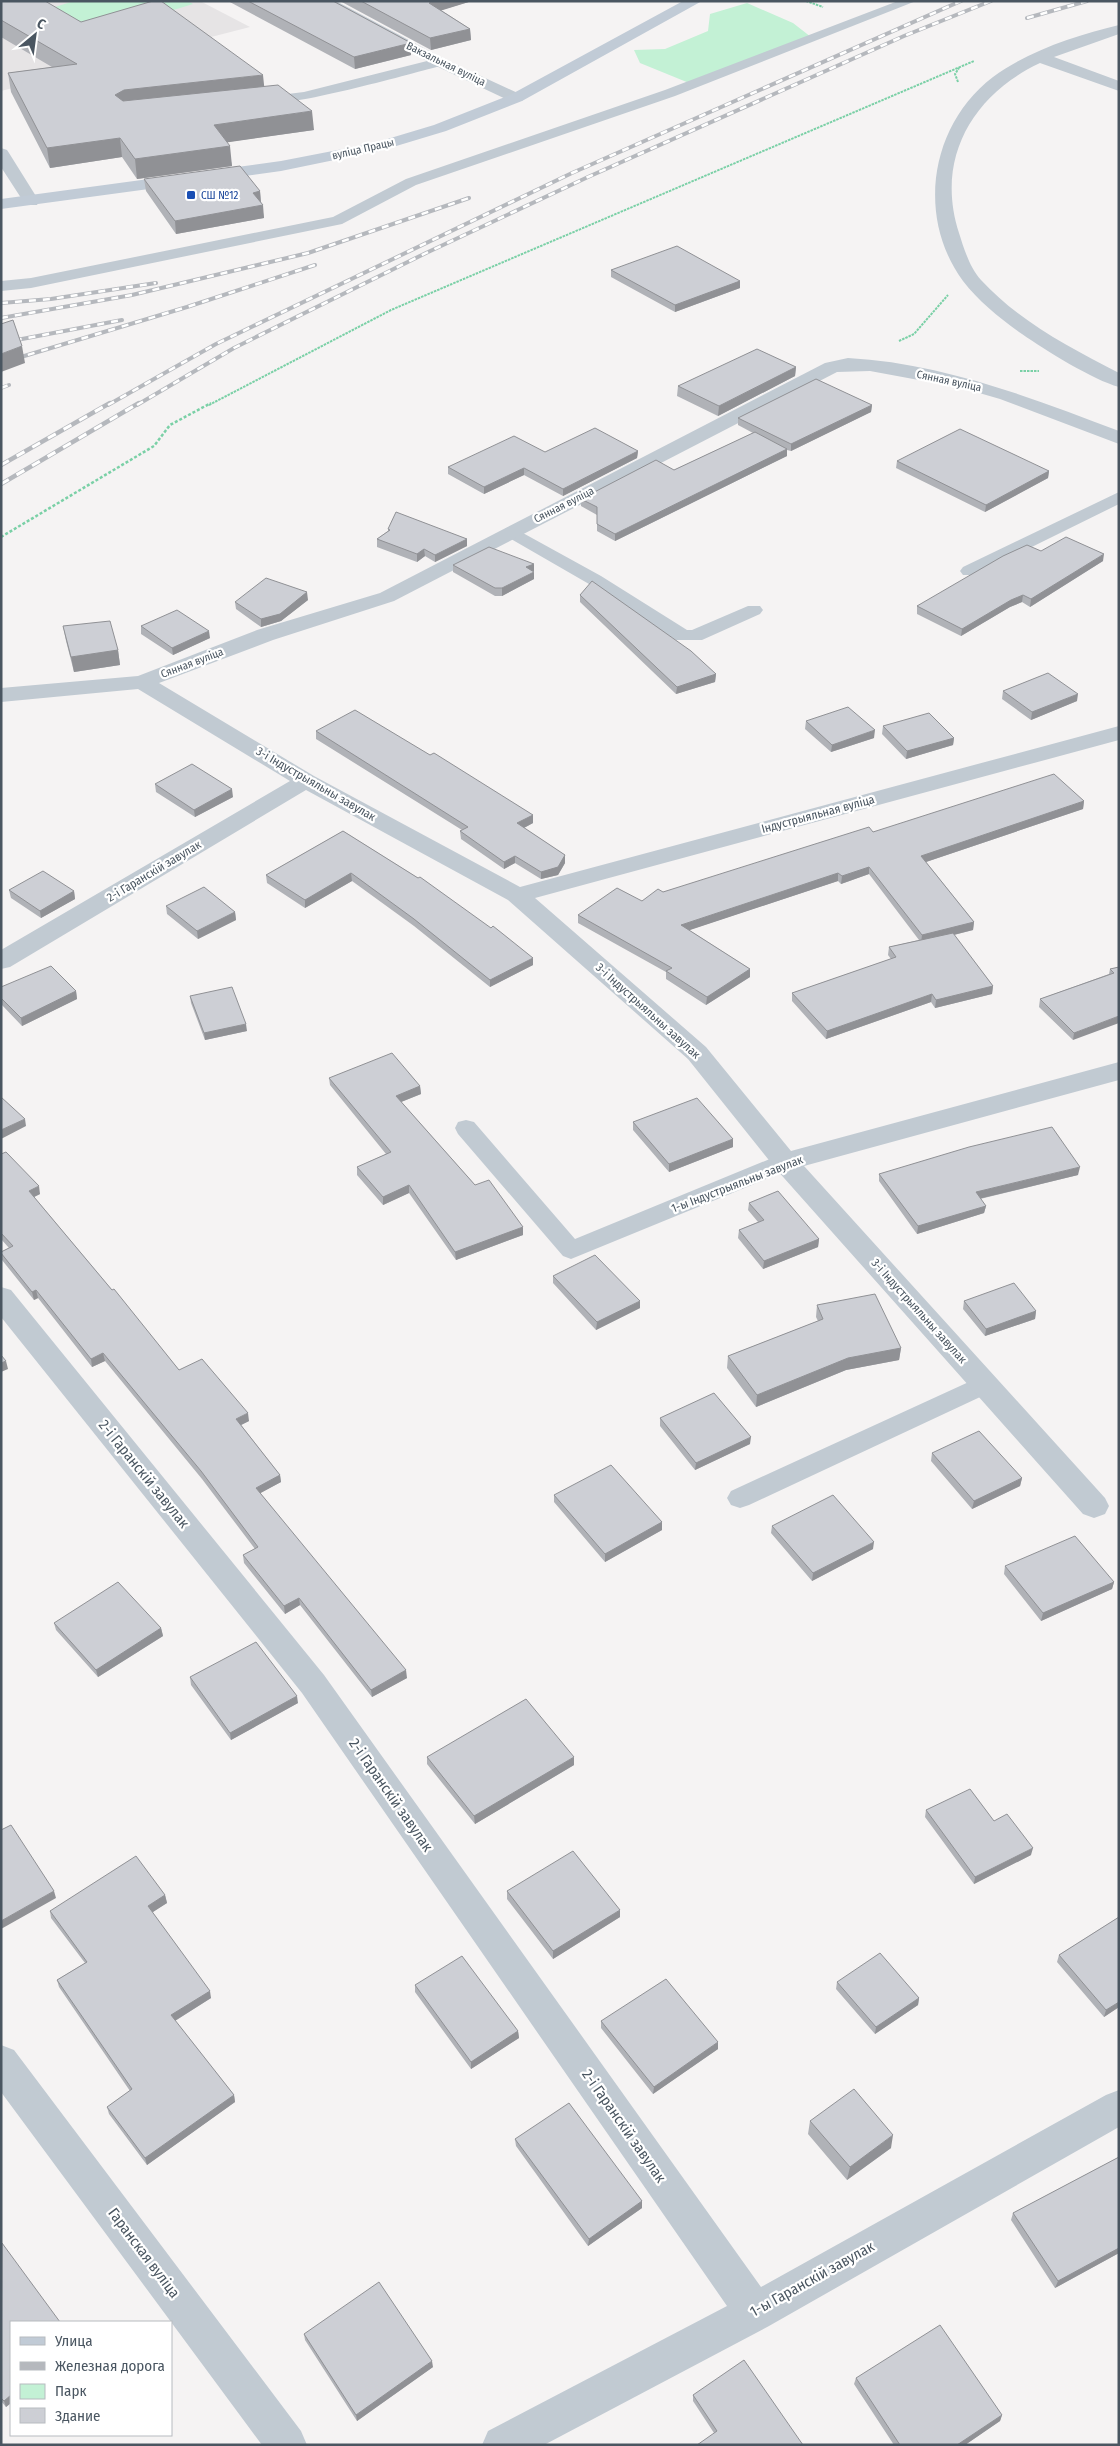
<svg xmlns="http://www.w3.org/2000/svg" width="1120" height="2446" font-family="'Fira Sans Condensed',sans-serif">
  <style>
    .education { fill: #e6e4e5 }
    .green { fill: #c3f1d5 }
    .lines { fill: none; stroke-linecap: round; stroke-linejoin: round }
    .path-far1 { stroke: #7ad0a6; stroke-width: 2; stroke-dasharray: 2.5 1; stroke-linecap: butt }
    .path { stroke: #7ad0a6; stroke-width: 2.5; stroke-dasharray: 3 2; stroke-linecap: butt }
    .service { fill: #c1cad2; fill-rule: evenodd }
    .minor { fill: #c1cad2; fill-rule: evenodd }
    .secondary { fill: #c1cbd6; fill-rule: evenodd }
    .rail-far1-casing { stroke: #b5b8bd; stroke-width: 4 }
    .rail-casing { stroke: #b5b8bd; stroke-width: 4.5 }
    .rail-far1 { stroke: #fff; stroke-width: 2.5; stroke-dasharray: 7; stroke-linecap: butt }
    .rail { stroke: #fff; stroke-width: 3; stroke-dasharray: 9; stroke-linecap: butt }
    .wall { fill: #b0b2b7 }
    .shaded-wall { fill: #909195 }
    .building { fill: #cdcfd5; stroke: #909195 }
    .transit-dot { fill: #1a4fb4; stroke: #fff; stroke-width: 2 }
    .labels { text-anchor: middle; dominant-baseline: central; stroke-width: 4.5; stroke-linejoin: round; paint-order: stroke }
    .far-street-label { font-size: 11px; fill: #4a5661; stroke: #fff }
    .far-transit-label { font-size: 11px; fill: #164399; stroke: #fff; text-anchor: start }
    .street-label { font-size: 12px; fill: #4a5661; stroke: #fff }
    .near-street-label { font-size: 15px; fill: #4a5661; stroke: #fff }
  </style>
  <rect width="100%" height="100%" fill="#f5f3f3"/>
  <path class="education" d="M1,1H200L250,27L1,91Z"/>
  <path class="green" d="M74,1H188L193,4L99,33L55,7Z
    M747,3L793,23L811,37L694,85L640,63L634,50L665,49L708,31L710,14Z"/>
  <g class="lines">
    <path class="path-far1" d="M806,1L823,7
      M958,82L955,74L959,68
      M899,341L914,334L948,295
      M1020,371H1039
      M209,405L391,310L974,61"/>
    <path class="path" d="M1,537L154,446L170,425L211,403"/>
    <path class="service" d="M898,1H916L675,96L416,185L342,224L31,288L1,291V281L31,278L333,217L406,179L665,90Z
      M439,58L446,62L444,65C420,71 267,115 256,101L263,97L304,92Z
      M1119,492V504L975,575H963L960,571L963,567Z
      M512,527L601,576L687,630H692L748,606H760L763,610L760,614L702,640H676L589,584L506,536L503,532L506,528Z
      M466,1120L474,1122L575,1239L777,1156L785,1154L793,1156L797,1162L793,1168L571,1259L563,1256L458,1134L455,1128L458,1122Z
      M984,1375L993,1377L997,1384L993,1391L749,1505L740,1508L731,1505L727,1498L731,1491Z"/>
    <path class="minor" d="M317,1H336L444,59L522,95L524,98L522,101H510L434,65Z
      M1119,25V34L1054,57L1119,81V91L1040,63C972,95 935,159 959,233C964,249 970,268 981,280C1020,322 1069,347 1119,373V387C1093,380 1045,350 1022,334C1001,319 979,302 963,281C916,217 930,125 993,77C1028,51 1077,35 1119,25Z
      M1,148L7,150L9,153L39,201L37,205H25L23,201L1,167Z
      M848,358C942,363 1032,398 1119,431V444L1000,399L962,388L870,371L837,372L394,601L273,640L159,683L314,776L520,887L1119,726V740L535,898L706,1047L791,1151L1119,1062V1080L804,1166L1105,1498L1109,1506L1105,1514L1094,1518L1083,1514L776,1169L688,1059L508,900L306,790L10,967L1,969V950L290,781L138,689L1,702V688L138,676L257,630L380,593L825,363Z
      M1,1287L11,1290L324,1675L761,2287L1106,2095L1119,2090V2127L769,2326L544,2445H482L488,2431L727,2306L302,1693L1,1317Z
      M1,2045L14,2050L301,2431L307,2445H262L1,2092Z"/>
    <path class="secondary" d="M683,1H702L522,101L446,131L383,150L281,171L1,209V199L281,161L374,143L434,125L510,95Z"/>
    <defs>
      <path id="rail-far1" d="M1027,18L1087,1
        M1,303L51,299L156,283
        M1,318L132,295L308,253L469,198
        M1,343L122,320
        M1,363L187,307L315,265
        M1,388L9,385
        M108,405L216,344L572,173L961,1
        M137,405L234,348L426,253L588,177L904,36L991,1"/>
      <path id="rail" d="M1,465L110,403
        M1,484L139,403"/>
    </defs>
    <use href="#rail-far1" class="rail-far1-casing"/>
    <use href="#rail" class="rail-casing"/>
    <use href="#rail-far1" class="rail-far1"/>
    <use href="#rail" class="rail"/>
  </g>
  <path class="wall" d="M1,1L81,22L264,87L314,130L227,142L232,166L137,179L122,157L50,168L11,92L8,73L52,67L1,37Z
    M228,1H333L411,43V55L355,69Z
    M340,1H472L441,10L470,29L471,40L431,50Z
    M144,179L260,191L261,202L264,218L176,234L146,191Z
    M611,270L740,281V288L675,312L611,277Z
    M796,367L795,376L718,416L677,396L678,386Z
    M872,405L871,412L791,451L787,450V456L615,541L597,531V515L581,506V499L674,470L753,433L738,425V418Z
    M638,451L637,458L563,496L524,475L484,494L448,474V467L545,452Z
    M897,461L1049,471L1048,478L985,512L896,468Z
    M388,529L467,539V546L435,562L425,556L417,562L377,547V539L388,531Z
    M1041,551L1103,561L1030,607L1022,602L1010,607L961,636L917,614V606Z
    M534,564V571H533L534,579L502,596H495L453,572V565Z
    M580,595L716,674L715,682L676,694L580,602Z
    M308,600L281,621L261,627L236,609L235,602Z
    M63,626L118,650L120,665L74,672L66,641Z
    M141,626L210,638L173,655L141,634Z
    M1003,691L1077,701L1031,720L1002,699Z
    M806,721L874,738L831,752L805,729Z
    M883,726L954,738L953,745L906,759L882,734Z
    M316,731L430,755L533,815V823L524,828L565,855V863L558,875L541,879L515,863L504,869L461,839L460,831L462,830L316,739Z
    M155,784L233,797L195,817L156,792Z
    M1084,801L1083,809L926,862L974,922L973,930L954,935L993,986L992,994L935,1008L931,1002L826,1039L792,1001V993L891,959L888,955L889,947L919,940L869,874L841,884L838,881L689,930L750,969V977L706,1005L666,979V972L578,923V915L642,901L663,892L873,832Z
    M343,831L418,878L533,965L490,987L414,926L352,881L305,908L267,883L266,875Z
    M9,890L74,891L75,899L41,918L11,898Z
    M166,906L235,912L236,920L198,939L167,914Z
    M1119,967L1073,1040L1039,1007L1040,999L1109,974L1110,969Z
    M1,987L76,991L77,999L22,1026L1,1004Z
    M190,996L247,1031L205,1040L191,1003Z
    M329,1078L420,1086L421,1094L401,1102L475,1185L523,1235L456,1260L409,1193L383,1205L357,1175V1167L386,1154L330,1085Z
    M633,1122L733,1147L669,1172L633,1130Z
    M1,1154L40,1194L34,1197L179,1370L249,1421L241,1425L280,1475L281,1482L260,1493L407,1678L372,1697L300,1605L285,1614L244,1563L243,1555L255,1549L202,1479L105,1361L92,1367L38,1298L34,1300L2,1260L1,1252L9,1248L1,1239Z
    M879,1174L1078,1175L980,1199L986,1206L984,1213L917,1234L879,1181Z
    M749,1203L819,1239L818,1247L763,1269L738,1238L739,1230L758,1222L748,1210Z
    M553,1276L640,1308L596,1330L553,1283Z
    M964,1301L1036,1311L1035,1319L985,1336L963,1309Z
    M817,1305L901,1348L899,1360L846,1370L756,1407L727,1368L728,1356L818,1321L816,1317Z
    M660,1418L750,1444L695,1470L660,1426Z
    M932,1453L1022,1478L1020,1486L972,1509L931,1461Z
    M554,1495L662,1522V1530L605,1562L554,1502Z
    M772,1526L873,1549L812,1581L771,1533Z
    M1005,1566L1114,1582L1112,1589L1041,1621L1004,1574Z
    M54,1623L161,1628L163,1636L98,1677L56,1630Z
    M190,1677L298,1703L231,1740L191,1685Z
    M427,1757L574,1765L475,1824L427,1764Z
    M926,1810L994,1821L1031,1855L974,1884L925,1817Z
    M507,1891L620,1917L553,1959L507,1899Z
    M165,1895L167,1903L152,1912L211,1998L175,2021L234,2095L235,2102L147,2165L109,2114L107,2107L130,2091L59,1987L57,1980L85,1963L51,1918L50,1911Z
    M1119,1917V2007L1104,2017L1057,1962L1059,1955Z
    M837,1982L919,1998L918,2005L875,2034L836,1989Z
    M415,1985L518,2031L519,2038L471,2069L415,1992Z
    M601,2021L718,2049L653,2094L601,2028Z
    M810,2121L891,2148L847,2180L808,2134Z
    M515,2139L642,2201V2208L588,2246L516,2146Z
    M1119,2157V2253L1055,2288L1011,2220L1013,2213Z
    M1,2243L11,2322V2403L6,2407L1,2401Z
    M304,2334L433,2367L357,2421L305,2340Z
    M856,2378L1002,2415L1000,2421L965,2445H894L854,2384Z
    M693,2395L803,2445L714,2433L693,2401Z"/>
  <path class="shaded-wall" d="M435,1H472L430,14L429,3Z
    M470,29L471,40L431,50L430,38Z
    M411,43V55L355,69L354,57Z
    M263,75L265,94L126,109L115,95L124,90Z
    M312,111L314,130L216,144L214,125Z
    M120,138L122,157L50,168L47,148Z
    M230,146L232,166L137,179L135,159Z
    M260,191L261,204L253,193Z
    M263,205L264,218L176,234L175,221Z
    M740,281V288L675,312V305Z
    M22,346L25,363L1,372V354Z
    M796,367L795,376L718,416L719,406Z
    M872,405L871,412L791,451V444Z
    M787,449V456L615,541V534Z
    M638,451L637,458L563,496V489Z
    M524,468V475L484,494V487Z
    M1049,471L1048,478L985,512L986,505Z
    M467,539V546L435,562V555Z
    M424,549L425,556L417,562V554Z
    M1104,554L1103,561L1030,607L1031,599Z
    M534,564V571L526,575V567Z
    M534,572V579L502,596V588Z
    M307,592L308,600L281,621L261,627V619Z
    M1023,595L1022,602L1010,607L961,636L962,629L1011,600Z
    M209,631L210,638L173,655L172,648Z
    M118,650L120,665L74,672L71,657Z
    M716,674L715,682L676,694L677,687Z
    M1078,694L1077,701L1031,720L1032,712Z
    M875,730L874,738L831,752L832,745Z
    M954,738L953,745L906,759L907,751Z
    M232,789L233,797L195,817L194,810Z
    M1084,801L1083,809L920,864L921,856Z
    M533,815V823L518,831L517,823Z
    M565,855V863L558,875L541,879V872Z
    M515,856V863L504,869V862Z
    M869,867V874L841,884L842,876Z
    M351,873L352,881L305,908V900Z
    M838,873V881L681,933V925Z
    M74,891L75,899L41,918L40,911Z
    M235,912L236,920L198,939L197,931Z
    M974,922L973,930L921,943L922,935Z
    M533,958V965L490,987V980Z
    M750,969V977L706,1005L707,997Z
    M993,986L992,994L935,1008L936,1000Z
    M76,991L77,999L22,1026L21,1018Z
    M932,994L931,1002L826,1039L827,1031Z
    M1119,1016V1023L1073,1040L1074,1033Z
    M246,1024L247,1031L205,1040L204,1033Z
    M420,1086L421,1094L396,1104V1096Z
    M25,1119L26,1126L1,1139V1130Z
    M733,1139V1147L669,1172V1164Z
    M1080,1167L1078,1175L974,1200L976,1192Z
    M409,1185V1193L383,1205V1197Z
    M39,1186L40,1194L30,1199L29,1191Z
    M986,1206L984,1213L917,1234L918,1226Z
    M523,1227V1235L456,1260L455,1252Z
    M819,1239L818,1247L763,1269L764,1261Z
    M36,1290L38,1298L34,1300L32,1292Z
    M640,1301V1308L596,1330L597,1322Z
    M1036,1311L1035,1319L985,1336L986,1329Z
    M901,1348L899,1360L846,1370L756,1407L757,1395L848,1358Z
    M103,1353L105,1361L92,1367L91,1359Z
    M6,1361L8,1369L1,1372V1363Z
    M248,1413L249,1421L237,1427L236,1419Z
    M751,1437L750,1444L695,1470L696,1463Z
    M280,1475L281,1482L257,1495L256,1488Z
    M1022,1478L1020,1486L972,1509L974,1501Z
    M662,1522V1530L605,1562V1554Z
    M874,1542L873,1549L812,1581L813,1573Z
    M1114,1582L1112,1589L1041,1621L1043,1613Z
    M299,1598L300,1605L285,1614L284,1606Z
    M161,1628L163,1636L98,1677L96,1670Z
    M406,1670L407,1678L372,1697L371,1690Z
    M297,1696L298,1703L231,1740L230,1733Z
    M574,1757V1765L475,1824L474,1816Z
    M1033,1848L1031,1855L974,1884L975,1877Z
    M54,1891L56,1898L1,1929V1921Z
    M165,1895L167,1903L150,1914L148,1906Z
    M620,1910V1917L553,1959V1951Z
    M210,1991L211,1998L173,2022L171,2015Z
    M919,1998L918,2005L875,2034L876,2027Z
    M1119,2002V2007L1104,2017L1106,2010Z
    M518,2031L519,2038L471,2069V2062Z
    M718,2042V2049L653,2094L654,2087Z
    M234,2095L235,2102L147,2165L145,2158Z
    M893,2135L891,2148L847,2180L850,2167Z
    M642,2201V2208L588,2246L589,2239Z
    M1119,2248V2253L1055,2288L1058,2281Z
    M432,2361L433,2367L357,2421L356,2415Z
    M11,2395V2403L6,2407L4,2401Z
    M1002,2415L1000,2421L965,2445H957Z"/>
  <path class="building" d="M1,1H45L81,22L153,1H161L263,75L124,90L115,95L123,101L278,85L312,111L214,125L230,146L135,159L120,138L47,148L8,73L77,64L1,20Z
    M248,1H333L411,43L354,57Z
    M361,1H435L429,3L470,29L430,38Z
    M240,166L260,191L253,193L263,205L175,221L144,179Z
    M677,246L740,281L675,305L611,270Z
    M13,320L22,346L1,354V324Z
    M757,349L796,367L719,406L678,386Z
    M816,379L872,405L791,444L738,418Z
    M595,428L638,451L563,489L524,468L484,487L448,467L514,436L545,452Z
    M960,429L1049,471L986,505L897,461Z
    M755,432L787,449L615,534L597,524V507L581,499L656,460L674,470Z
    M396,512L467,539L435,555L424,549L417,554L377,539L390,530L388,529Z
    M1066,537L1104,554L1031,599L1023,595L1011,600L962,629L917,606L1003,556L1027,545L1041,551Z
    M489,547L534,564L526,567L534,572L502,588H495L453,565Z
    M266,578L307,592L280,614L261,619L235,602Z
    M592,581L691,651L716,674L677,687L580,595Z
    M177,610L209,631L172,648L141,626Z
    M110,621L118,650L71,657L63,626Z
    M1048,673L1078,694L1032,712L1003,691Z
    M848,707L875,730L832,745L806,721Z
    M355,710L430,755L434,753L533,815L517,823L565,855L558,867L541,872L515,856L504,862L460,831L468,827L316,731Z
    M929,713L954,738L907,751L883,726Z
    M192,764L232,789L194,810L155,784Z
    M1054,774L1084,801L921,856L974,922L922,935L869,867L842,876L838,873L681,925L750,969L707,997L666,971L672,968L578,915L617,888L642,901L658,889L663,892L869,827L873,832Z
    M343,831L418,878L420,877L491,928L493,926L533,958L490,980L414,919L351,873L305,900L266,875Z
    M43,871L74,891L40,911L9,890Z
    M204,887L235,912L197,931L166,906Z
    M953,933L993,986L936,1000L932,994L827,1031L792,993L896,957L889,947Z
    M51,966L76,991L21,1018L1,998V987Z
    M1119,967V1016L1074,1033L1040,999L1114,973L1110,969Z
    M232,987L246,1024L204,1033L190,996Z
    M392,1053L420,1086L396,1096L475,1185L489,1180L523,1227L455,1252L409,1185L383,1197L357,1167L391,1152L329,1078Z
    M1,1097L25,1119L1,1130Z
    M697,1098L733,1139L669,1164L633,1122Z
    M1052,1127L1080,1167L976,1192L986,1206L918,1226L879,1174L969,1147Z
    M6,1152L39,1186L29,1191L112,1290L114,1289L179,1370L202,1359L248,1413L236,1419L280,1475L256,1488L406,1670L371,1690L299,1598L284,1606L243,1555L258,1547L201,1471L103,1353L91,1359L36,1290L32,1292L1,1253V1252L13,1246L1,1233V1154Z
    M778,1191L819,1239L764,1261L739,1230L764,1220L749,1203Z
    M595,1255L640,1301L597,1322L553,1276Z
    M1014,1283L1036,1311L986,1329L964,1301Z
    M875,1294L901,1348L848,1358L757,1395L728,1356L823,1319L817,1305Z
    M1,1355L6,1361L1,1363Z
    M714,1393L751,1437L696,1463L660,1418Z
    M979,1431L1022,1478L974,1501L932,1453Z
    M611,1465L662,1522L605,1554L554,1495Z
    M833,1495L874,1542L813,1573L772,1526Z
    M1075,1536L1114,1582L1043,1613L1005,1566Z
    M118,1582L161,1628L96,1670L54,1623Z
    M256,1642L297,1696L230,1733L190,1677Z
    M526,1699L574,1757L474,1816L427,1757Z
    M970,1789L994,1821L1007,1814L1033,1848L975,1877L926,1810Z
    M11,1825L54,1891L1,1921V1830Z
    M573,1851L620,1910L553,1951L507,1891Z
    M136,1856L165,1895L148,1906L210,1991L171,2015L234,2095L145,2158L107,2107L132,2089L57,1980L87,1962L50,1911Z
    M1119,1917V2002L1106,2010L1059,1955Z
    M880,1953L919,1998L876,2027L837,1982Z
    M462,1956L518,2031L471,2062L415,1985Z
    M666,1979L718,2042L654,2087L601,2021Z
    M854,2089L893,2135L850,2167L810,2121Z
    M569,2103L642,2201L589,2239L515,2139Z
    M1119,2157V2248L1058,2281L1013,2213Z
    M2,2243L60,2322H11V2395L4,2401L1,2398Z
    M379,2282L432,2361L356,2415L304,2334Z
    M940,2325L1002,2415L957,2445H900L856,2378Z
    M744,2360L803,2445H697L717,2431L693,2395Z"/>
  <rect class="transit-dot" x="186" y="190" width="10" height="10" rx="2.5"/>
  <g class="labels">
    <g class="far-street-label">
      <text transform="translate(446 64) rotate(26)">Вакзальная вуліца</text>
      <text transform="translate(363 149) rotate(-13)">вуліца Працы</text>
      <text transform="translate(949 381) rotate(12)">Сянная вуліца</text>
      <text transform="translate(564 505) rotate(-27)">Сянная вуліца</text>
      <text transform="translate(192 663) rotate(-21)">Сянная вуліца</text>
    </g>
    <g class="far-transit-label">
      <text x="201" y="195">СШ №12</text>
    </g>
    <g class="street-label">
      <text transform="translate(316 784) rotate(30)">3-і Індустрыяльны завулак</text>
      <text transform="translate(818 814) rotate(-15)">Індустрыяльная вуліца</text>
      <text transform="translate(154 871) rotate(-31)">2-і Гаранскій завулак</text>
      <text transform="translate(648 1011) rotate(42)">3-і Індустрыяльны завулак</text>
      <text transform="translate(737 1184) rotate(-21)">1-ы Індустрыяльны завулак</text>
      <text transform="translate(919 1311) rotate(48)">3-і Індустрыяльны завулак</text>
    </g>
    <g class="near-street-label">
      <text transform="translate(144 1474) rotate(51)">2-і Гаранскій завулак</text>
      <text transform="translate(391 1795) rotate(55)">2-і Гаранскій завулак</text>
      <text transform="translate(624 2126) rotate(55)">2-і Гаранскій завулак</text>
      <text transform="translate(144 2253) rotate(53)">Гаранская вуліца</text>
      <text transform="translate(812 2279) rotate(-29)">1-ы Гаранскій завулак</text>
    </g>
  </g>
  <rect width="1120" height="2446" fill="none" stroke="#4a5661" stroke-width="5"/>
  <rect x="10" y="2321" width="162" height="115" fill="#ffffff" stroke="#b7bbc0"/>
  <rect x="20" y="2337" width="25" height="8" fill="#c1cbd6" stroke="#b7bbc0"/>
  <text x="55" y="2346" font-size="15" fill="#4a5661">Улица</text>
  <rect x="20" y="2362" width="25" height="8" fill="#b5b8bd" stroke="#b7bbc0"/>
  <text x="55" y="2371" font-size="15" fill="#4a5661">Железная дорога</text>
  <rect x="20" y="2384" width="25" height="15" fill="#c3f1d5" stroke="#b7bbc0"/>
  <text x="55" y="2396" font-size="15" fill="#4a5661">Парк</text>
  <rect x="20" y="2408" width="25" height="15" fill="#cdcfd5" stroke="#b7bbc0"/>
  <text x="55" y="2421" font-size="15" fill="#4a5661">Здание</text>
  <g transform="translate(35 35) rotate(29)" stroke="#ffffff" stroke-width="4" paint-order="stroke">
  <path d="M0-4L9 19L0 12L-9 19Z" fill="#4a5661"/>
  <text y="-8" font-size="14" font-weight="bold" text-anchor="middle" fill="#4a5661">С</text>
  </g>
</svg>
